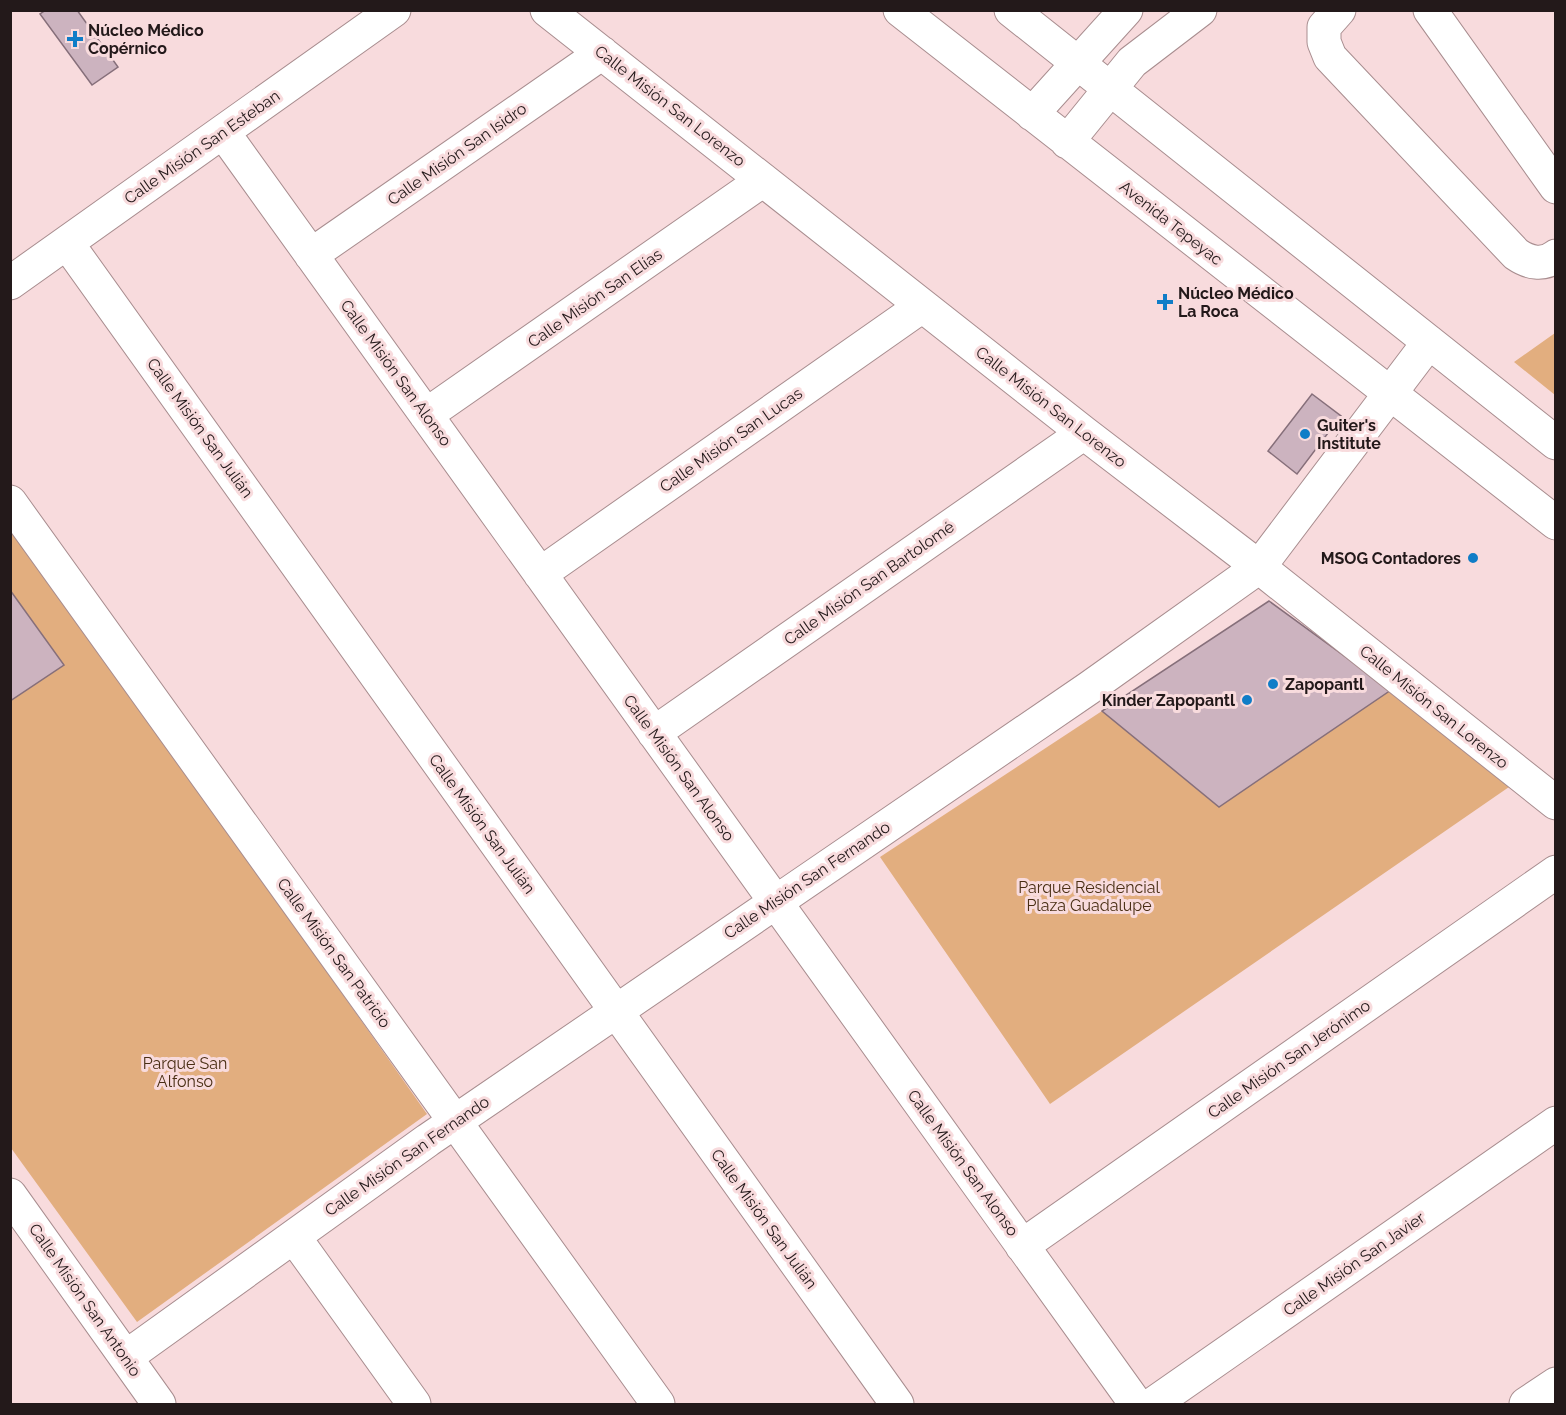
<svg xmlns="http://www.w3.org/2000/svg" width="1566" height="1415" font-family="Raleway,sans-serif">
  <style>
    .green { fill: #e2ae7f }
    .building { fill: #ccb3bf; stroke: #866f7a; stroke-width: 1.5 }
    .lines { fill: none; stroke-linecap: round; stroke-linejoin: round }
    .minor-casing { stroke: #a88d8f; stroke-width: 35 }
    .minor { stroke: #fff; stroke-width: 33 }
    .poi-dot { fill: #107dc7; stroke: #f8dbdd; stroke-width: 2 }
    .labels { text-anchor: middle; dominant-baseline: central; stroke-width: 6; stroke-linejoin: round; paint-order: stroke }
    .poi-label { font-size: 16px; font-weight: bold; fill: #23191a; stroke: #f8dbdd; text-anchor: start }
    .street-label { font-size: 16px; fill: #23191a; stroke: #f8dbdd }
    .park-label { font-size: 16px; fill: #492e14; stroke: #f8dbdd }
  </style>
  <rect width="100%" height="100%" fill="#f8dbdd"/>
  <path class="green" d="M1555,333V395L1514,362Z
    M10,522L427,1114L137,1322L11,1148Z
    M1391,690L1509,787L1050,1104L880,857L1102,711L1219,807Z"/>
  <path class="building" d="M46,10H77L118,67L92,85L40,14Z
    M1312,394L1341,416L1297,474L1268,451Z
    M10,590L64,665L10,701Z
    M1269,601L1391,690L1219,807L1102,711Z"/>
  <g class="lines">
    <defs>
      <path id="minor" d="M547,10L1084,433L1259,567L1556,803
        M900,10L1556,523
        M1011,10L1556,443
        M1339,10L1324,27V42L1330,57L1516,254C1529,263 1543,266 1556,256
        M1430,10L1556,187
        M1032,114L1126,10
        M223,132L1136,1404
        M1067,142L1132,62L1200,10
        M67,243L897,1404
        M311,255L602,53
        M10,283L394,10
        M426,415L763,180
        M10,502L658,1404
        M540,574L922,306
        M654,733L1084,433
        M10,1195L159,1404
        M294,1237L414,1404
        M1022,1246L1556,872
        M126,1357L428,1140L1089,688L1259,567L1429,342
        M1153,1404L1556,1123
        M1526,1404L1556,1384"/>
    </defs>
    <use href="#minor" class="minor-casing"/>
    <use href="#minor" class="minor"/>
  </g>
  <g class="poi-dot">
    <path d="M72 30h6v6h6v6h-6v6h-6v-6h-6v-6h6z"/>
    <path d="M1162 293h6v6h6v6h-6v6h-6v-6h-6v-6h6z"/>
    <circle cx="1305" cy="434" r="6"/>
    <circle cx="1473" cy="558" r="6"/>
    <circle cx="1273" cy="684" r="6"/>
    <circle cx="1247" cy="700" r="6"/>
  </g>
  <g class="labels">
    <g class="poi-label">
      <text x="88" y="30">Núcleo Médico<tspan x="88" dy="18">Copérnico</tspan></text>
      <text x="1178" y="293">Núcleo Médico<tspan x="1178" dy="18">La Roca</tspan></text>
      <text x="1317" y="425">Guiter's<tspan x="1317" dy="18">Institute</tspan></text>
      <text x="1461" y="558" text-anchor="end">MSOG Contadores</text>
      <text x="1285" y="684">Zapopantl</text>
      <text x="1235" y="700" text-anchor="end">Kinder Zapopantl</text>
    </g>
    <g class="street-label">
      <text transform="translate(670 106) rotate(38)">Calle Misión San Lorenzo</text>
      <text transform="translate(202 147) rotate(-35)">Calle Misión San Esteban</text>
      <text transform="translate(457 154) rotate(-35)">Calle Misión San Isidro</text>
      <text transform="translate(1171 223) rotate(38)">Avenida Tepeyac</text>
      <text transform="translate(595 298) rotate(-35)">Calle Misión San Elías</text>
      <text transform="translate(396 373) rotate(54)">Calle Misión San Alonso</text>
      <text transform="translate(1051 407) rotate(38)">Calle Misión San Lorenzo</text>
      <text transform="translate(200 428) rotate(54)">Calle Misión San Julián</text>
      <text transform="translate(731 440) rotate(-35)">Calle Misión San Lucas</text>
      <text transform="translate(869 583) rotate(-35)">Calle Misión San Bartolomé</text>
      <text transform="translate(1434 707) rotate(39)">Calle Misión San Lorenzo</text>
      <text transform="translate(679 768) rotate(54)">Calle Misión San Alonso</text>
      <text transform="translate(482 824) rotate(54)">Calle Misión San Julián</text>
      <text transform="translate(807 880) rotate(-34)">Calle Misión San Fernando</text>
      <text transform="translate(334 953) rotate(54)">Calle Misión San Patricio</text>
      <text transform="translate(1289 1059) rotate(-35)">Calle Misión San Jerónimo</text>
      <text transform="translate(407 1156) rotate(-35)">Calle Misión San Fernando</text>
      <text transform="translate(963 1163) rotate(54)">Calle Misión San Alonso</text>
      <text transform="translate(764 1219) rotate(54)">Calle Misión San Julián</text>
      <text transform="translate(1354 1264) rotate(-35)">Calle Misión San Javier</text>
      <text transform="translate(85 1300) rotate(55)">Calle Misión San Antonio</text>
    </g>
    <g class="park-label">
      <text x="1089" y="887">Parque Residencial<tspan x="1089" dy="18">Plaza Guadalupe</tspan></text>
      <text x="185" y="1063">Parque San<tspan x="185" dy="18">Alfonso</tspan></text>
    </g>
  </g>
  <rect width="1566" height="1415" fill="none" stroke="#23191a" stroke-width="24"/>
</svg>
